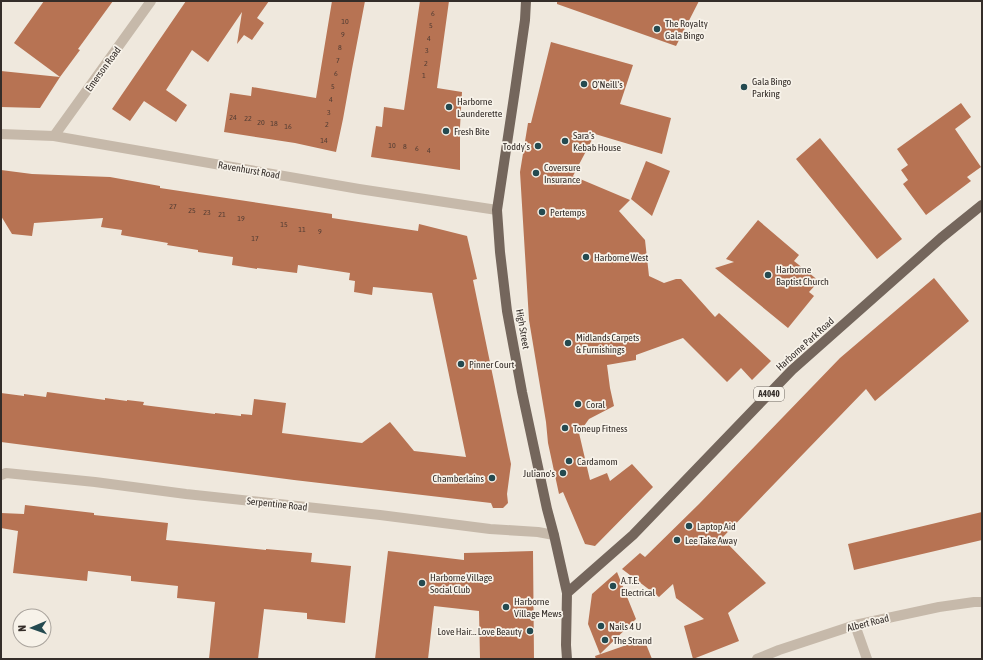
<svg xmlns="http://www.w3.org/2000/svg" width="983" height="660" font-family="'Asap Condensed',sans-serif">
  <style>
    .building { fill: #b77353 }
    .lines { fill: none; stroke-linecap: round; stroke-linejoin: round }
    .minor { stroke: #c6b9aa; stroke-width: 10 }
    .major { stroke: #74665c; stroke-width: 10 }
    .poi-dot { fill: #244a50; stroke: #f7f2e9; stroke-width: 1.5 }
    .labels { text-anchor: middle; dominant-baseline: central; stroke-width: 3.5; stroke-linejoin: round; paint-order: stroke }
    .number-label { font-size: 8px; fill: #553e34 }
    .shield { fill: #f7f2e9; stroke: #6e6863; stroke-width: 1 }
    .shield-label { font-size: 9px; font-weight: bold; fill: #342d29 }
    .poi-label { font-size: 10px; fill: #342d29; stroke: #f7f2e9; text-anchor: start }
    .street-label { font-size: 10px; fill: #342d29; stroke: #f7f2e9 }
  </style>
  <rect width="100%" height="100%" fill="#efe8dd"/>
  <path class="building" d="M44,1H113L78,49L80,50L60,77L14,43Z
    M186,1H269L257,18L264,23L252,40L244,35L237,44L242,12L208,62L192,50L166,90L187,105L176,122L144,101L130,121L112,109Z
    M332,1H365L352,69L343,119L336,152L295,143L224,132L230,93L251,96L252,87L316,98Z
    M420,1H449L437,88L462,92L460,127V170L371,157L376,126L382,127L384,107L404,110Z
    M557,1H699L676,46L557,4Z
    M551,42L633,65L620,104L671,118L662,154L595,134L573,176L630,200L619,211L645,240L649,276L664,283L676,279H681L715,317L719,313L771,361L752,380L741,368L727,382L683,338L636,355V360L607,365L610,388L614,406L589,419L579,433L590,480L607,473L610,481L632,464L653,487L595,546L585,544L563,492L559,494L548,443L546,422L529,320L520,172L528,123H531Z
    M1,71L60,77L40,108L1,107Z
    M961,103L971,117L955,129L981,167L967,177L971,181L926,215L903,184L908,180L901,170L908,165L897,149Z
    M820,138L902,239L877,259L796,159Z
    M646,161L670,171L652,216L631,199Z
    M1,170L32,174L110,177L160,186V188L332,214V218L418,231L419,224L467,236L477,279L473,280L511,464L507,494L508,503L503,508H493L491,503L294,480L1,442V393L24,396V394L46,397L47,392L105,400V398L127,401V400L144,402L143,405L215,414V413L241,416V414L252,415L254,399L286,403L282,433L362,443L390,422L414,451L466,457L432,293L373,287L372,295L354,292L355,281L349,280L350,273L298,265L297,273L257,268V269L232,265L233,257L198,252V250L167,245L168,243L121,235L122,230L101,227L103,218L34,223L32,236L12,234L1,216Z
    M758,220L799,255L794,261L819,281L809,292L814,296L788,328L715,268L734,262L726,259Z
    M934,278L969,321L875,401L866,389L722,538L766,583L728,613L739,641L693,659L684,626L704,619L676,598L673,584L659,597L622,569L640,553L645,557L699,504L840,358Z
    M25,505L94,513V515L168,523L166,540L266,550V549L312,553L311,562L351,566L345,623L307,619V613L264,609L258,659H209L215,602L177,598L178,586L131,581V576L88,571L87,581L13,573L18,531L1,528V513L24,514Z
    M982,512V540L854,570L848,544Z
    M388,551L464,560V553L533,551L534,659H480L479,611L434,606L428,659H375Z
    M617,572L636,619L600,654L588,624L592,594Z
    M644,639L652,659H596L595,656Z"/>
  <g class="lines">
    <path class="minor" d="M1,134L54,136L359,189L497,210
      M54,136L151,1
      M1,475L6,473L95,482L186,494L380,515L490,529L538,532L554,535
      M855,625L867,659
      M757,659L779,650L855,625L939,607L974,602H982"/>
    <path class="major" d="M526,1L525,20L515,90L497,210L500,252L507,311L522,392L547,509L554,535L567,593L566,645L567,659
      M567,593L633,535L792,370L941,238L982,205"/>
  </g>
  <g class="poi-dot">
    <circle cx="657" cy="29" r="4"/>
    <circle cx="584" cy="84" r="4"/>
    <circle cx="744" cy="87" r="4"/>
    <circle cx="449" cy="107" r="4"/>
    <circle cx="446" cy="131" r="4"/>
    <circle cx="565" cy="141" r="4"/>
    <circle cx="538" cy="146" r="4"/>
    <circle cx="536" cy="173" r="4"/>
    <circle cx="542" cy="212" r="4"/>
    <circle cx="586" cy="257" r="4"/>
    <circle cx="768" cy="275" r="4"/>
    <circle cx="568" cy="343" r="4"/>
    <circle cx="461" cy="364" r="4"/>
    <circle cx="578" cy="404" r="4"/>
    <circle cx="565" cy="428" r="4"/>
    <circle cx="569" cy="461" r="4"/>
    <circle cx="563" cy="473" r="4"/>
    <circle cx="492" cy="478" r="4"/>
    <circle cx="689" cy="526" r="4"/>
    <circle cx="677" cy="540" r="4"/>
    <circle cx="422" cy="583" r="4"/>
    <circle cx="613" cy="586" r="4"/>
    <circle cx="506" cy="607" r="4"/>
    <circle cx="601" cy="626" r="4"/>
    <circle cx="530" cy="631" r="4"/>
    <circle cx="605" cy="640" r="4"/>
  </g>
  <g class="labels">
    <g class="number-label">
      <text x="433" y="13">6</text>
      <text x="345" y="21">10</text>
      <text x="431" y="25">5</text>
      <text x="343" y="34">9</text>
      <text x="429" y="38">4</text>
      <text x="340" y="47">8</text>
      <text x="427" y="50">3</text>
      <text x="338" y="60">7</text>
      <text x="426" y="63">2</text>
      <text x="336" y="73">6</text>
      <text x="424" y="75">1</text>
      <text x="333" y="86">5</text>
      <text x="331" y="99">4</text>
      <text x="329" y="112">3</text>
      <text x="233" y="117">24</text>
      <text x="248" y="118">22</text>
      <text x="261" y="122">20</text>
      <text x="274" y="123">18</text>
      <text x="327" y="124">2</text>
      <text x="288" y="126">16</text>
      <text x="324" y="140">14</text>
      <text x="392" y="145">10</text>
      <text x="405" y="146">8</text>
      <text x="417" y="148">6</text>
      <text x="429" y="150">4</text>
      <text x="173" y="206">27</text>
      <text x="192" y="210">25</text>
      <text x="207" y="212">23</text>
      <text x="222" y="214">21</text>
      <text x="241" y="218">19</text>
      <text x="284" y="224">15</text>
      <text x="302" y="229">11</text>
      <text x="320" y="231">9</text>
      <text x="255" y="238">17</text>
    </g>
    <rect class="shield" x="754" y="387" width="30" height="14" rx="3"/>
    <g class="shield-label">
      <text x="769" y="394">A4040</text>
    </g>
    <g class="poi-label">
      <text x="665" y="23">The Royalty<tspan x="665" dy="12">Gala Bingo</tspan></text>
      <text x="752" y="81">Gala Bingo<tspan x="752" dy="12">Parking</tspan></text>
      <text x="592" y="84">O'Neill's</text>
      <text x="457" y="101">Harborne<tspan x="457" dy="12">Launderette</tspan></text>
      <text x="454" y="131">Fresh Bite</text>
      <text x="573" y="135">Sara's<tspan x="573" dy="12">Kebab House</tspan></text>
      <text x="530" y="146" text-anchor="end">Toddy's</text>
      <text x="544" y="167">Coversure<tspan x="544" dy="12">Insurance</tspan></text>
      <text x="550" y="212">Pertemps</text>
      <text x="594" y="257">Harborne West</text>
      <text x="776" y="269">Harborne<tspan x="776" dy="12">Baptist Church</tspan></text>
      <text x="576" y="337">Midlands Carpets<tspan x="576" dy="12">&amp; Furnishings</tspan></text>
      <text x="469" y="364">Pinner Court</text>
      <text x="586" y="404">Coral</text>
      <text x="573" y="428">Toneup Fitness</text>
      <text x="577" y="461">Cardamom</text>
      <text x="555" y="473" text-anchor="end">Juliano's</text>
      <text x="484" y="478" text-anchor="end">Chamberlains</text>
      <text x="697" y="526">Laptop Aid</text>
      <text x="685" y="540">Lee Take Away</text>
      <text x="430" y="577">Harborne Village<tspan x="430" dy="12">Social Club</tspan></text>
      <text x="621" y="580">A.T.E.<tspan x="621" dy="12">Electrical</tspan></text>
      <text x="514" y="601">Harborne<tspan x="514" dy="12">Village Mews</tspan></text>
      <text x="609" y="626">Nails 4 U</text>
      <text x="522" y="631" text-anchor="end">Love Hair... Love Beauty</text>
      <text x="613" y="640">The Strand</text>
    </g>
    <g class="street-label">
      <text transform="translate(103 69) rotate(-54)">Emerson Road</text>
      <text transform="translate(249 170) rotate(10)">Ravenhurst Road</text>
      <text transform="translate(523 329) rotate(80)">High Street</text>
      <text transform="translate(805 344) rotate(-42)">Harborne Park Road</text>
      <text transform="translate(277 504) rotate(6)">Serpentine Road</text>
      <text transform="translate(868 623) rotate(-14)">Albert Road</text>
    </g>
  </g>
  <rect width="983" height="660" fill="none" stroke="#342d29" stroke-width="4"/>
  <g transform="translate(32 628) rotate(268)"><circle r="19" fill="#f7f2e9" stroke="#a9a39c"/>
  <path d="M0-3L7 15L0 10L-7 15Z" fill="#244a50"/>
  <text y="-6" font-size="11" font-weight="bold" text-anchor="middle" fill="#342d29">N</text>
  </g>
</svg>
